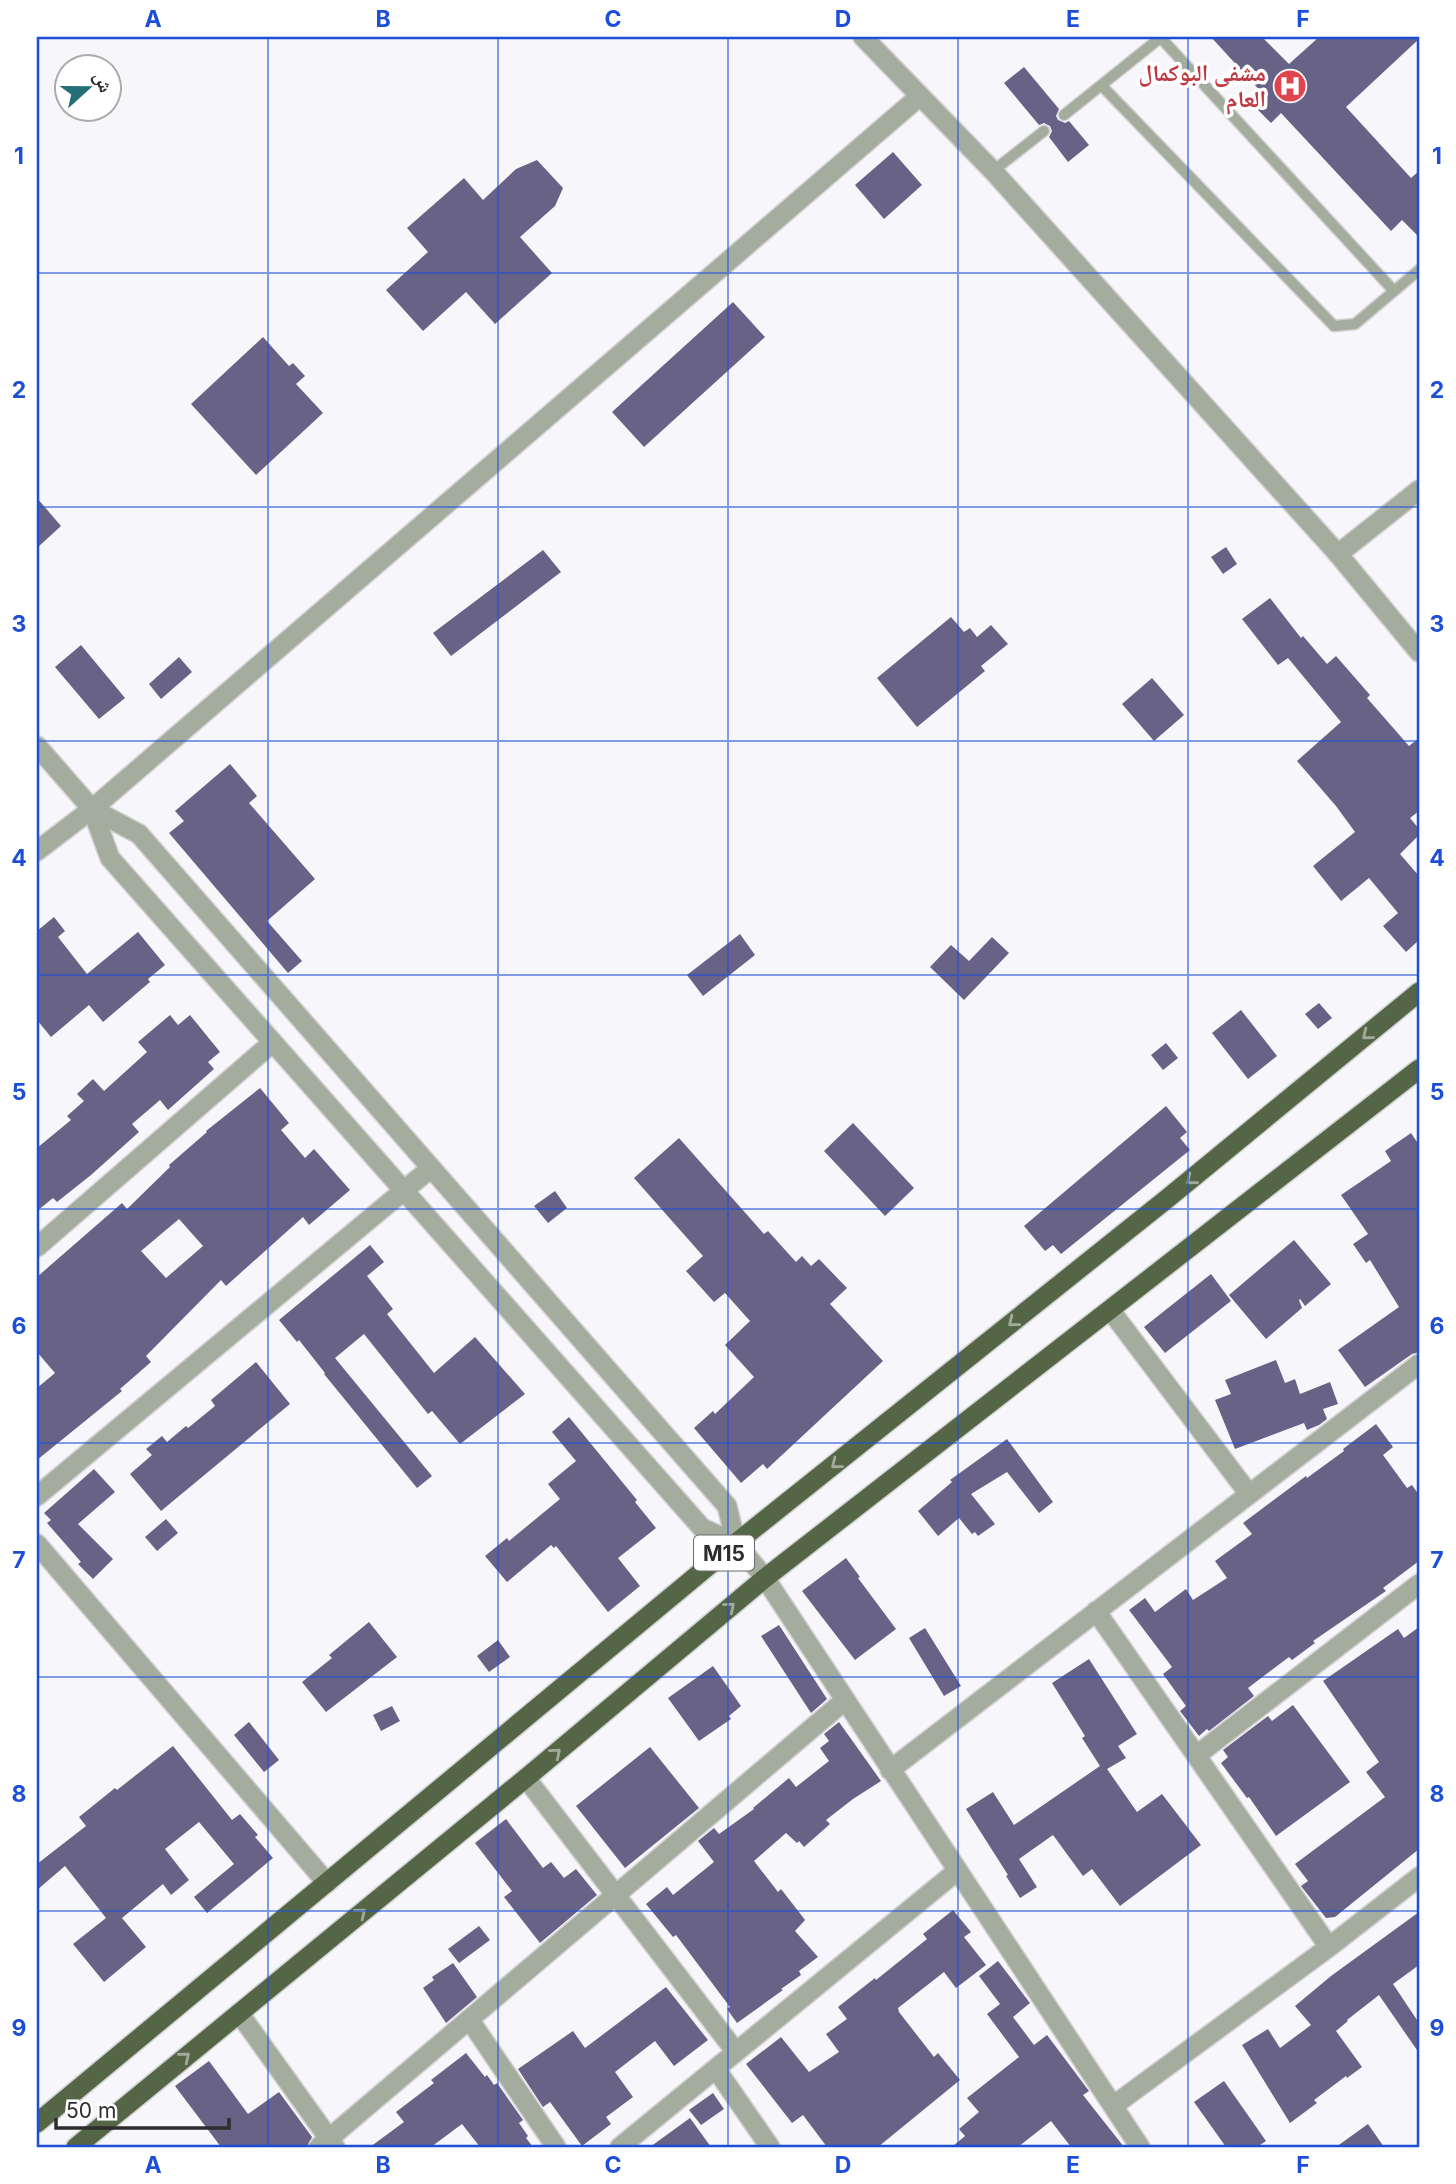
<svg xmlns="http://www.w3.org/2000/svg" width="1456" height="2184" font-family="Inter,'Noto Naskh Arabic',sans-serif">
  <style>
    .building { fill: #686286; fill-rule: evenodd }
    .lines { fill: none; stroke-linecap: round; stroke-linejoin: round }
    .service-casing { stroke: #d3d2d5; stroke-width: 13 }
    .minor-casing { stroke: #d3d2d5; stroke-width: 22 }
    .tertiary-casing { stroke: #d3d2d5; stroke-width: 22 }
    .trunk-casing { stroke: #d3d2d5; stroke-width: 22 }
    .service { stroke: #a4ad9d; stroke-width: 10 }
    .minor { stroke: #a4ad9d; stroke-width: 19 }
    .tertiary { stroke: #a4ad9d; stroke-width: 19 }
    .trunk { stroke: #556646; stroke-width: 19 }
    .oneway { stroke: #a2ab99 }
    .grid { fill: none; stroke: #1d4ed8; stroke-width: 2; stroke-opacity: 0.55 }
    .labels { text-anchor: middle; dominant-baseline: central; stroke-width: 7; stroke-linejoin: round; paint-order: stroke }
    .shield { fill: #fff; stroke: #6c6c6d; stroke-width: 2 }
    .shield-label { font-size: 21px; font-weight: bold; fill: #2d2d2e }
    .health-label { font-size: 23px; font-weight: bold; fill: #be3a42; stroke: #fff; text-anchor: end }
    .neatline { fill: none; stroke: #1d4ed8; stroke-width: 2.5 }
    .grid-label { font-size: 23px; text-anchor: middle; font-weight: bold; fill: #1d4ed8 }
  </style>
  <rect width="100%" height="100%" fill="#f7f6fa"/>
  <path class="building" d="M1211,37H1262L1289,64L1319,37H1419V39L1346,107L1411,178L1419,171V237L1402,220L1391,231L1281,113L1271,123L1253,105L1264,95Z
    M1024,67L1059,109L1056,116L1058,120L1065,123L1069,121L1089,145L1068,162L1049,137L1052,131L1050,126L1044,123L1039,125L1004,83Z
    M893,152L922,185L884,219L855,185Z
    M537,160L563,188L555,206L520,237L552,273L495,324L466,292L423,331L386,290L428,252L407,228L464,178L483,200L516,169Z
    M733,302L765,337L644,447L612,412Z
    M263,337L289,366L293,363L305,376L296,384L323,413L256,475L191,404Z
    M37,498L61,526L37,548Z
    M1226,547L1237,564L1223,574L1211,557Z
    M543,550L561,572L451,656L433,633Z
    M1270,598L1301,638L1303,636L1327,664L1336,656L1370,695L1367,698L1409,746L1419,738V811L1410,818L1419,829V835L1400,854L1419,876V940L1406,952L1383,926L1398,913L1369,878L1341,901L1313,866L1355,832L1336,806L1297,761L1341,722L1288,658L1278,665L1242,619Z
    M951,617L964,632L970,628L977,637L991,625L1008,644L981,666L985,671L917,727L877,678Z
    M81,645L125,698L99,719L55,667Z
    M179,657L192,672L161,699L149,684Z
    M1152,678L1184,715L1154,741L1122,704Z
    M230,764L257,796L249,803L315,879L267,921L302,961L288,973L169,833L184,821L175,811Z
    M54,917L65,931L58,937L87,974L138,932L165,965L148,979L150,982L103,1022L89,1005L51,1037L37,1020V931Z
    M740,934L755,955L703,996L687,975Z
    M992,937L1009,953L964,1000L930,967L951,945L969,961Z
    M1319,1003L1332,1018L1318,1029L1305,1014Z
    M1241,1010L1277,1056L1248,1079L1212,1033Z
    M170,1015L178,1025L190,1015L220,1052L208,1062L214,1069L168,1110L160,1100L132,1124L139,1132L91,1175L57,1202L53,1198L37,1211V1148L71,1120L67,1116L84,1101L77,1094L93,1079L104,1091L147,1052L138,1042Z
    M1166,1043L1178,1058L1163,1070L1151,1055Z
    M260,1088L289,1123L281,1130L305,1158L314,1149L350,1190L309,1225L303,1217L226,1286L221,1280L146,1356L151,1362L120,1389L122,1391L37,1460V1388L55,1373L37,1352V1277L122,1203L127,1209L170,1167L169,1165L207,1132L206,1131ZM179,1219L203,1246L166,1278L141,1251Z
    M1166,1106L1187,1132L1180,1138L1190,1150L1061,1254L1053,1245L1045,1251L1024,1226Z
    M853,1123L914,1188L885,1216L824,1151Z
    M1411,1133L1419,1145V1352L1412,1354L1365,1387L1338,1350L1399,1307L1370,1260L1366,1263L1353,1244L1368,1234L1341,1195L1391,1161L1385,1151Z
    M679,1138L764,1234L768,1231L796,1262L802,1256L811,1266L819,1259L847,1288L830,1304L883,1361L767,1469L763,1464L741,1483L694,1428L713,1411L715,1414L754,1377L725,1345L750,1321L725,1293L714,1302L686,1271L703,1256L634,1178Z
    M555,1191L567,1208L548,1223L534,1206Z
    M1294,1240L1331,1284L1305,1306L1300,1299L1299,1300L1302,1308L1266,1339L1229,1295Z
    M370,1245L384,1262L367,1276L393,1309L387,1314L434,1373L475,1337L525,1394L460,1444L432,1411L428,1414L364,1334L335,1358L432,1476L417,1488L324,1374L325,1373L299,1340L297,1342L279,1320Z
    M1211,1274L1231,1301L1165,1353L1144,1327Z
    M1276,1360L1285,1383L1295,1379L1300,1394L1330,1382L1338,1404L1323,1409L1327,1419L1319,1425L1307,1430L1304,1423L1235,1449L1215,1400L1231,1394L1225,1380Z
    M256,1362L290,1404L161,1511L130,1474L152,1455L146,1449L162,1436L167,1442L186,1426L188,1428L215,1406L211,1400Z
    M569,1417L637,1500L635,1502L656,1528L618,1558L640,1586L608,1612L556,1546L554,1548L551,1545L507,1582L485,1556L507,1538L509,1541L560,1499L548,1484L576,1461L552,1432Z
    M1376,1424L1393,1447L1383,1455L1407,1488L1412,1485L1419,1495V1561L1383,1588L1386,1591L1313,1641L1315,1643L1292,1660L1289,1657L1248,1688L1254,1696L1209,1731L1207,1729L1199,1736L1180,1711L1186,1706L1163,1674L1172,1667L1129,1610L1145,1598L1155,1612L1186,1589L1193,1600L1227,1578L1215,1561L1252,1534L1243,1523L1306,1476L1307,1478L1344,1451L1343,1449Z
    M1007,1439L1053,1502L1039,1513L1007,1472L971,1494L995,1524L978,1536L975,1532L972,1534L959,1518L938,1536L918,1511L952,1482L950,1480Z
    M94,1469L115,1492L78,1524L113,1559L93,1579L78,1564L81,1562L47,1523L51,1520L44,1513Z
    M166,1519L178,1533L157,1551L145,1537Z
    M846,1558L860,1577L858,1578L896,1629L855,1660L802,1591Z
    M369,1622L397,1657L326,1712L302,1682L332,1658L329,1655Z
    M779,1625L827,1699L811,1713L761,1636Z
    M1419,1627V1849L1335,1917L1326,1918L1301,1886L1308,1881L1295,1864L1385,1797L1366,1772L1379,1762L1323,1681L1398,1629L1404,1638Z
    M925,1628L961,1686L944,1696L909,1638Z
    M498,1640L510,1657L489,1672L477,1656Z
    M1089,1659L1137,1734L1118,1746L1126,1758L1107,1769L1137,1812L1162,1794L1201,1845L1120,1906L1092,1869L1083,1876L1053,1835L1019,1859L1037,1887L1020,1898L1006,1876L1008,1875L966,1809L993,1792L1014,1825L1100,1766L1082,1738L1085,1736L1052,1683Z
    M713,1666L741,1706L729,1716L731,1719L699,1741L668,1698Z
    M1293,1705L1350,1782L1276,1836L1249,1797L1247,1798L1221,1763L1228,1757L1223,1750L1268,1716L1272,1721Z
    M392,1706L400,1721L381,1731L373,1715Z
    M249,1722L279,1760L264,1772L234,1735Z
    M839,1722L881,1781L853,1799L826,1820L830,1824L804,1847L799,1841L797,1843L786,1833L754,1861L778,1892L781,1889L802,1916L805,1920L795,1931L818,1957L799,1971L801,1975L781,1989L783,1990L737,2023L727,2009L730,2007L676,1935L673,1937L646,1904L667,1887L673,1895L714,1862L698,1841L714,1828L719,1834L754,1809L753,1808L789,1778L796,1787L829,1761L820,1748L829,1741L824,1734Z
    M173,1746L232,1820L240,1814L258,1835L255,1837L273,1858L207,1913L194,1897L234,1864L199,1822L165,1849L189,1880L171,1895L163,1884L122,1918L146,1947L104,1982L73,1944L106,1918L65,1866L37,1890V1864L86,1826L79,1817L115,1788L117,1790Z
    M650,1747L699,1808L625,1868L576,1806Z
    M506,1819L543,1868L551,1862L564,1878L576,1869L597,1895L540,1943L504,1897L512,1891L475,1843Z
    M953,1910L971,1932L964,1937L986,1965L956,1988L944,1972L898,2008L899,2012L934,2057L938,2053L960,2080L878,2147H827L803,2115L792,2123L746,2064L781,2037L809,2072L839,2052L826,2034L847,2019L838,2007L875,1978L876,1980L927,1939L923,1934Z
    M1419,1912V1965L1393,1984L1419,2023V2053L1379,1995L1347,2020L1348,2021L1336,2031L1362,2067L1347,2078L1346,2076L1314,2100L1317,2103L1290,2123L1242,2045L1268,2029L1280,2048L1311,2025L1295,2006L1331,1976Z
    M479,1926L490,1940L459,1963L448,1949Z
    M998,1961L1030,2003L1013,2017L1034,2045L1047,2035L1089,2091L1083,2095L1124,2147H1071L1051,2121L1018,2147H952L965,2136L959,2129L979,2112L967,2098L1019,2057L987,2014L1000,2004L979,1976Z
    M453,1963L477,1997L446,2023L423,1988L434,1980L432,1977Z
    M666,1987L708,2040L674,2066L655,2041L615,2072L633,2097L606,2117L611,2124L582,2146L550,2102L543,2107L518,2069L573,2031L585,2048Z
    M466,2053L485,2077L487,2075L494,2085L497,2083L523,2120L519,2123L528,2136L526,2138L533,2147H480L462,2124L431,2147H370L404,2122L396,2112L434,2083L431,2080Z
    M209,2061L248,2114L279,2092L312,2137L307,2147H221L175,2086Z
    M1224,2081L1266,2141L1257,2147H1226L1194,2102Z
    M713,2093L724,2109L701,2125L689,2110Z
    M690,2118L711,2147H650Z
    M1368,2124L1384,2147H1336Z"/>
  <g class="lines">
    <defs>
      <path id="service" d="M1160,37L1394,291
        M1102,86L1334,326L1355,324L1419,270
        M1064,115L1160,38
        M993,171L1044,131"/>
      <path id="minor" d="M1338,554L1419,490
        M37,851L92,809L920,96
        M37,1247L272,1043
        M1111,1311L1249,1494
        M37,1496L431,1168
        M736,1543L765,1578L1140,2147
        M37,1544L327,1883
        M1096,1611L1329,1947
        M1197,1755L1419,1584
        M890,1770L1419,1364
        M526,1778L736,2052
        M239,2013L335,2147
        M469,2019L556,2147
        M716,2069L770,2147
        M1113,2106L1329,1947L1419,1877
        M319,2147L844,1701
        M620,2147L957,1871"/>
      <path id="tertiary" d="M863,37L993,171L1338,554L1419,652
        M37,746L92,809L139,834L727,1506L736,1543
        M92,809L110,858L702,1528L736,1543"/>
      <path id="trunk" d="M37,2123L736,1543L1168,1198L1419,992
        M76,2147L526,1778L765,1578L1419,1069"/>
    </defs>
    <use href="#service" class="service-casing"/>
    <use href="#minor" class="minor-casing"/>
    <use href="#tertiary" class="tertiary-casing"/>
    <use href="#trunk" class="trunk-casing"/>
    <use href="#service" class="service"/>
    <use href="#minor" class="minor"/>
    <use href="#tertiary" class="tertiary"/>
    <use href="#trunk" class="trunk"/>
  </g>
  <defs><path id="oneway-chevron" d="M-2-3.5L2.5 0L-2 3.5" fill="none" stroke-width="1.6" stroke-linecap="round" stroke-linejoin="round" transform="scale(1.75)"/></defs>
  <g class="oneway">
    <use href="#oneway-chevron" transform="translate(1367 1035) rotate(141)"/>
    <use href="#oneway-chevron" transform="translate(1191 1180) rotate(141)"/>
    <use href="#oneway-chevron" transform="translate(1013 1322) rotate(141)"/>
    <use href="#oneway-chevron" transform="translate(836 1464) rotate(141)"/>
    <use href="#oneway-chevron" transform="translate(730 1607) rotate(-40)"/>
    <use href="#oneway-chevron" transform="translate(556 1753) rotate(-40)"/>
    <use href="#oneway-chevron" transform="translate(361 1913) rotate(-39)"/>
    <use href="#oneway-chevron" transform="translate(185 2057) rotate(-39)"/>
  </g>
  <path class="grid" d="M268,37V2147M498,37V2147M728,37V2147M958,37V2147M1188,37V2147M37,273H1419M37,507H1419M37,741H1419M37,975H1419M37,1209H1419M37,1443H1419M37,1677H1419M37,1911H1419"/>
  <defs>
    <symbol id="hospital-disc" viewBox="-11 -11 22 22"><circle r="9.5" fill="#e0444e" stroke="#fff"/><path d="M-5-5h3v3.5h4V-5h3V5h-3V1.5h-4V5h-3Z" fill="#fff"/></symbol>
  </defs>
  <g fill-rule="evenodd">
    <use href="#hospital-disc" x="1271" y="67" width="38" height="38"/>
  </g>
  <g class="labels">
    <rect class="shield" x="694" y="1535.5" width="60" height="35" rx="5"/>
    <g class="shield-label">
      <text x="724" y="1553">M15</text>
    </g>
    <g class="health-label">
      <text x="1266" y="73">مشفى البوكمال<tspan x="1266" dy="26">العام</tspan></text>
    </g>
  </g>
  <rect width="1456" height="2184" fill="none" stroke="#ffffff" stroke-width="77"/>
  <g transform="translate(88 88) rotate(69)"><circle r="33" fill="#ffffff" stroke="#ababab" stroke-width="2"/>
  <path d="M0-5L12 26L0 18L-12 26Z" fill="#246e77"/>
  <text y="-10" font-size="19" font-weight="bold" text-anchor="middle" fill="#2d2d2e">ش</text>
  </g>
  <path d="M56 2118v10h173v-10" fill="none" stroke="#2d2d2e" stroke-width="3.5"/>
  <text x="66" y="2118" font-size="21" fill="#2d2d2e" stroke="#ffffff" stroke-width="5" paint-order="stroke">50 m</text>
  <rect x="38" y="38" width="1380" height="2108" class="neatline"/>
  <g class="grid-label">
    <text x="153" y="27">A</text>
    <text x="383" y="27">B</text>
    <text x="613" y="27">C</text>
    <text x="843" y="27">D</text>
    <text x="1073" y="27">E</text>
    <text x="1303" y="27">F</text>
    <text x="19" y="164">1</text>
    <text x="1437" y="164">1</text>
    <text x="19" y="398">2</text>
    <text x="1437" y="398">2</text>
    <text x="19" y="632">3</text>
    <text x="1437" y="632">3</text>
    <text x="19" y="866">4</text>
    <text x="1437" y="866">4</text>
    <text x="19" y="1100">5</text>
    <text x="1437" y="1100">5</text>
    <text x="19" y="1334">6</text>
    <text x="1437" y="1334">6</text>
    <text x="19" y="1568">7</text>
    <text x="1437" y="1568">7</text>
    <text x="19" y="1802">8</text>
    <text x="1437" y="1802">8</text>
    <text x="19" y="2036">9</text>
    <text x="1437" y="2036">9</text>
    <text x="153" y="2173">A</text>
    <text x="383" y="2173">B</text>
    <text x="613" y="2173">C</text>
    <text x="843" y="2173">D</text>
    <text x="1073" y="2173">E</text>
    <text x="1303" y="2173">F</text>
  </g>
</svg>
